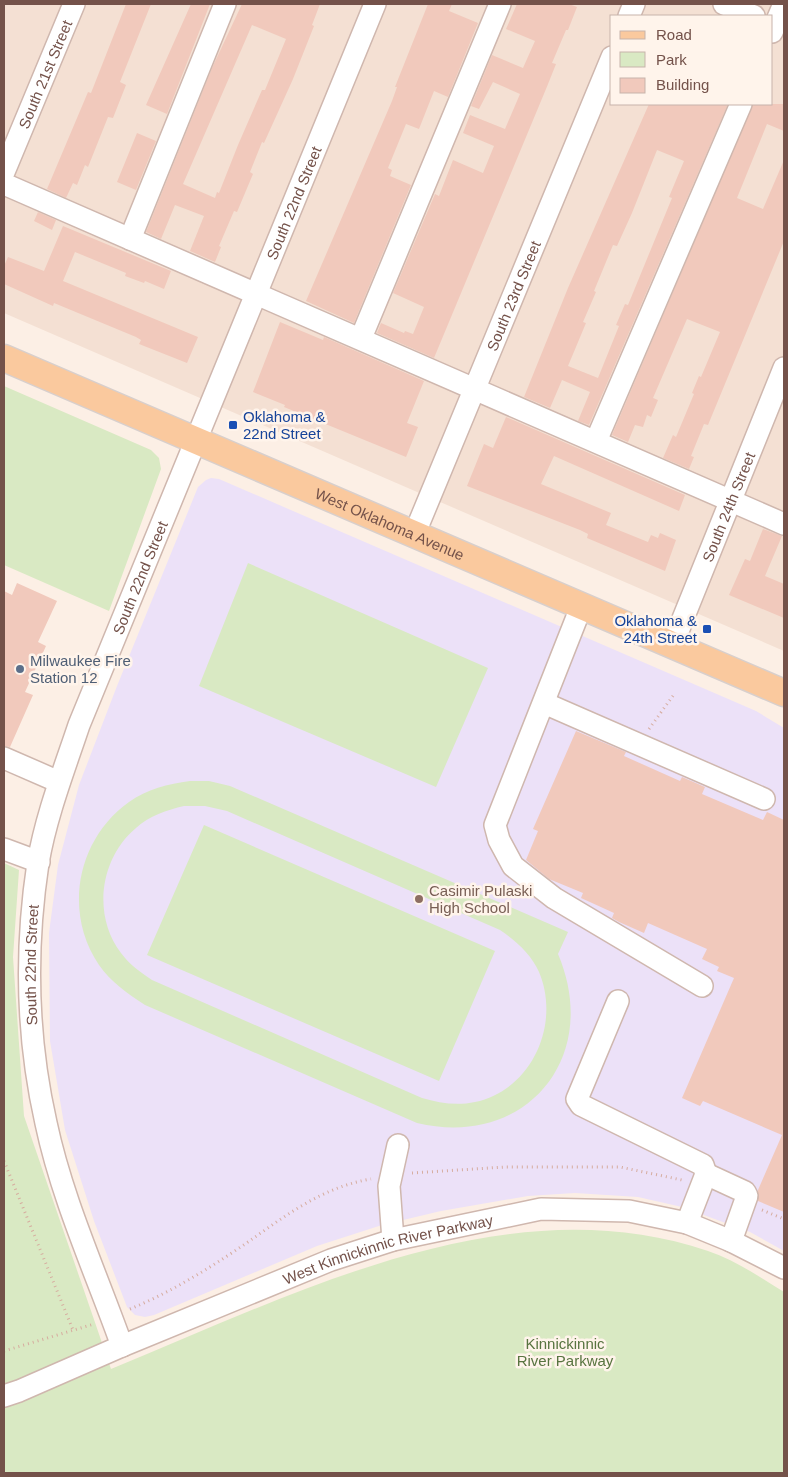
<svg xmlns="http://www.w3.org/2000/svg" width="788" height="1477" font-family="Arial,sans-serif">
  <style>
    .residential { fill: #f4e0d3; fill-rule: evenodd }
    .education { fill: #ece1f8 }
    .green { fill: #d9e9c3; fill-rule: evenodd }
    .building { fill: #f1c9bc; fill-rule: evenodd }
    .lines { fill: none; stroke-linecap: round; stroke-linejoin: round }
    .minor-casing { stroke: #cfb7ae; stroke-width: 24 }
    .major-casing { stroke: #d8cfcc; stroke-width: 29 }
    .path { stroke: #d6ac9f; stroke-width: 3; stroke-dasharray: 1 4; stroke-linecap: butt }
    .minor { stroke: #fff; stroke-width: 21 }
    .major { stroke: #fac99e; stroke-width: 26 }
    .transit-dot { fill: #1a4fb4; stroke: #fff4eb; stroke-width: 2 }
    .service-dot { fill: #5c6f8a; stroke: #fff4eb; stroke-width: 2 }
    .education-dot { fill: #8d6e63; stroke: #fff4eb; stroke-width: 2 }
    .labels { text-anchor: middle; dominant-baseline: central; stroke-width: 5; stroke-linejoin: round; paint-order: stroke }
    .street-label { font-size: 15px; fill: #74524a; stroke: #fff4eb }
    .transit-label { font-size: 15px; fill: #164399; stroke: #fff4eb; text-anchor: start }
    .service-label { font-size: 15px; fill: #4e5e75; stroke: #fff4eb; text-anchor: start }
    .education-label { font-size: 15px; fill: #785e54; stroke: #fff4eb; text-anchor: start }
    .park-label { font-size: 15px; fill: #587440; stroke: #fff4eb }
  </style>
  <rect width="100%" height="100%" fill="#fcefe5"/>
  <path class="residential" d="M4,4H784V651L4,313ZM612,16H772V104H612Z"/>
  <path class="education" d="M211,478L219,479L756,711L784,728V1251L750,1232L682,1207L638,1197L575,1193L528,1196L441,1211L382,1225L317,1246L154,1315L145,1317L135,1315L127,1307L94,1221L65,1130L50,1041L49,933L58,865L79,785L117,686L198,487L206,480Z"/>
  <path class="green" d="M4,386L151,450L159,458L161,469L109,611L4,565Z
    M248,563L488,668L436,787L199,686Z
    M190,781H209L230,786L568,932L558,954C602,1057 526,1149 417,1123L145,1005C128,994 111,982 99,965C63,912 77,839 129,802C147,789 168,784 190,781ZM184,806H205L227,811L500,930C516,941 531,954 539,972C561,1024 532,1090 475,1102C457,1106 439,1103 422,1098L152,980C140,972 130,965 121,953C92,915 100,858 136,828C149,816 167,810 184,806Z
    M204,825L495,951L439,1081L147,955Z
    M4,863L19,870L13,957L24,1116L111,1369C295,1294 506,1183 708,1251C735,1260 760,1277 784,1292V1473H4Z"/>
  <path class="building" d="M126,4H151L120,82L126,85L113,118L108,117L88,167L85,165L77,185L73,183L66,198L47,189L88,92L91,93Z
    M191,4H210L167,114L146,105Z
    M242,4H320L312,25L314,26L293,79L264,143L262,142L250,172L253,174L237,212L234,211L219,246L221,247L215,262L190,251L204,216L175,205L161,239L146,232L212,68ZM252,25L286,39L265,90H262L238,145L219,193L217,192L215,198L183,184Z
    M428,4H452L449,11L478,23L448,97L434,91L419,129L406,124L388,168L392,170L390,176L411,185L354,323L306,301L392,101L397,87H395Z
    M517,4H569L577,7L568,30H566L552,63L556,64L546,89L434,358L377,333L381,323L404,333L405,331L413,334L424,307L393,293L435,194L439,196L453,160L483,173L494,146L463,133L470,115L505,129L520,94L493,82L479,109L471,106L492,55L523,68L535,41L506,29Z
    M649,104H728L589,425L578,421L590,392L562,380L550,408L524,397L568,288ZM657,150L684,161L669,197L672,198L628,305L625,304L616,325L619,326L598,378L568,366L586,323L583,322L596,292L594,291L613,245L617,246L632,213Z
    M753,104H784V131L767,124L737,198L763,209L784,160V241L708,425L704,424L691,456L694,457L689,469L663,458L673,435L676,437L694,394L692,393L699,376L701,377L720,332L687,319L653,398L658,400L651,417L647,415L643,427L635,425L628,442L612,435Z
    M137,133L156,141L136,190L117,182Z
    M38,212L56,220L52,230L34,221Z
    M63,226L171,271L164,289L145,281L144,283L125,276L126,273L75,252L63,281L198,337L187,363L139,344L141,340L136,337L54,303L53,306L4,284V266L8,257L44,271Z
    M280,322L323,340L324,337L424,381L407,423L418,427L406,457L284,407L285,405L253,392Z
    M506,417L685,495L679,511L554,456L541,484L611,513L606,525L648,542L651,535L658,538L660,533L676,540L665,571L587,538L588,534L580,530L467,486L484,444L493,448Z
    M763,529L782,536L765,576L784,584V618L729,595L745,559L750,561Z
    M17,583L57,601L38,642L46,646L25,692L33,695L10,747L4,746V591L12,595Z
    M576,731L626,752L624,756L680,781L682,777L705,787L702,794L763,820L767,812L784,820V1212L758,1201V1190L782,1135L703,1101L700,1106L682,1098L734,978L717,971L719,967L702,959L707,949L648,923L644,933L619,922L612,918L614,913L581,898L583,893L549,879L526,860L538,831L533,829Z"/>
  <g class="lines">
    <defs>
      <g id="minor">
        <path d="M724,4L754,16"/>
        <path d="M629,16L634,4"/>
        <path d="M772,32L784,4"/>
        <path id="s1" d="M4,172L74,4"/>
        <path d="M4,184L784,524"/>
        <path d="M130,239L225,4"/>
        <path d="M361,338L500,4"/>
        <path d="M596,441L741,104"/>
        <path id="s2" d="M414,535L612,57"/>
        <path d="M581,607L495,825L499,840L513,866L554,898L702,986"/>
        <path id="s3" d="M672,646L784,368"/>
        <path d="M544,703L764,799"/>
        <path d="M4,758L59,782"/>
        <path d="M4,849L39,862"/>
        <path d="M618,1001L577,1099L581,1105L703,1165L706,1174L687,1223"/>
        <path d="M706,1174L745,1192L747,1196L731,1241"/>
        <path d="M393,1240L389,1186L398,1145"/>
        <path id="s4" d="M122,1346C96,1273 62,1199 46,1123C27,1039 25,949 38,863C46,816 64,770 79,725L375,4"/>
        <path id="s5" d="M4,1396L19,1391L122,1346L331,1260L393,1240L541,1209L629,1211L687,1223L731,1241L784,1268"/>
      </g>
      <g id="major">
        <path id="s6" d="M4,358L784,693"/>
      </g>
    </defs>
    <use href="#minor" class="minor-casing"/>
    <use href="#major" class="major-casing"/>
    <path class="path" d="M649,729L675,693
      M4,1161L73,1330
      M412,1173L505,1167H620L682,1180
      M762,1210L784,1219
      M130,1309C162,1296 195,1277 224,1258C273,1227 312,1189 371,1179
      M4,1351L94,1324"/>
    <use href="#minor" class="minor"/>
    <use href="#major" class="major"/>
  </g>
  <g class="transit-dot">
    <rect x="228" y="420" width="10" height="10" rx="2.5"/>
    <rect x="702" y="624" width="10" height="10" rx="2.5"/>
  </g>
  <circle class="service-dot" cx="20" cy="669" r="5"/>
  <circle class="education-dot" cx="419" cy="899" r="5"/>
  <g class="labels">
    <g class="street-label">
      <text stroke="none"><textPath href="#s1" startOffset="106">South 21st Street</textPath></text>
      <text stroke="none"><textPath href="#s4" startOffset="1206">South 22nd Street</textPath></text>
      <text stroke="none"><textPath href="#s2" startOffset="259">South 23rd Street</textPath></text>
      <text stroke="none"><textPath href="#s3" startOffset="150">South 24th Street</textPath></text>
      <text stroke="none"><textPath href="#s6" startOffset="420">West Oklahoma Avenue</textPath></text>
      <text stroke="none"><textPath href="#s4" startOffset="801">South 22nd Street</textPath></text>
      <text stroke="none"><textPath href="#s4" startOffset="395">South 22nd Street</textPath></text>
      <text stroke="none"><textPath href="#s5" startOffset="412">West Kinnickinnic River Parkway</textPath></text>
    </g>
    <g class="transit-label">
      <text x="243" y="416">Oklahoma &amp;<tspan x="243" dy="17">22nd Street</tspan></text>
      <text x="697" y="620" text-anchor="end">Oklahoma &amp;<tspan x="697" dy="17">24th Street</tspan></text>
    </g>
    <g class="service-label">
      <text x="30" y="660">Milwaukee Fire<tspan x="30" dy="17">Station 12</tspan></text>
    </g>
    <g class="education-label">
      <text x="429" y="890">Casimir Pulaski<tspan x="429" dy="17">High School</tspan></text>
    </g>
    <g class="park-label">
      <text x="565" y="1343">Kinnickinnic<tspan x="565" dy="17">River Parkway</tspan></text>
    </g>
  </g>
  <rect width="788" height="1477" fill="none" stroke="#74524a" stroke-width="10"/>
  <rect x="610" y="15" width="162" height="90" fill="#fff4eb" stroke="#c7b3ab"/>
  <rect x="620" y="31" width="25" height="8" fill="#fac99e" stroke="#c7b3ab"/>
  <text x="656" y="40" font-size="15" fill="#74524a">Road</text>
  <rect x="620" y="52" width="25" height="15" fill="#d9e9c3" stroke="#c7b3ab"/>
  <text x="656" y="65" font-size="15" fill="#74524a">Park</text>
  <rect x="620" y="78" width="25" height="15" fill="#f1c9bc" stroke="#c7b3ab"/>
  <text x="656" y="90" font-size="15" fill="#74524a">Building</text>
</svg>
